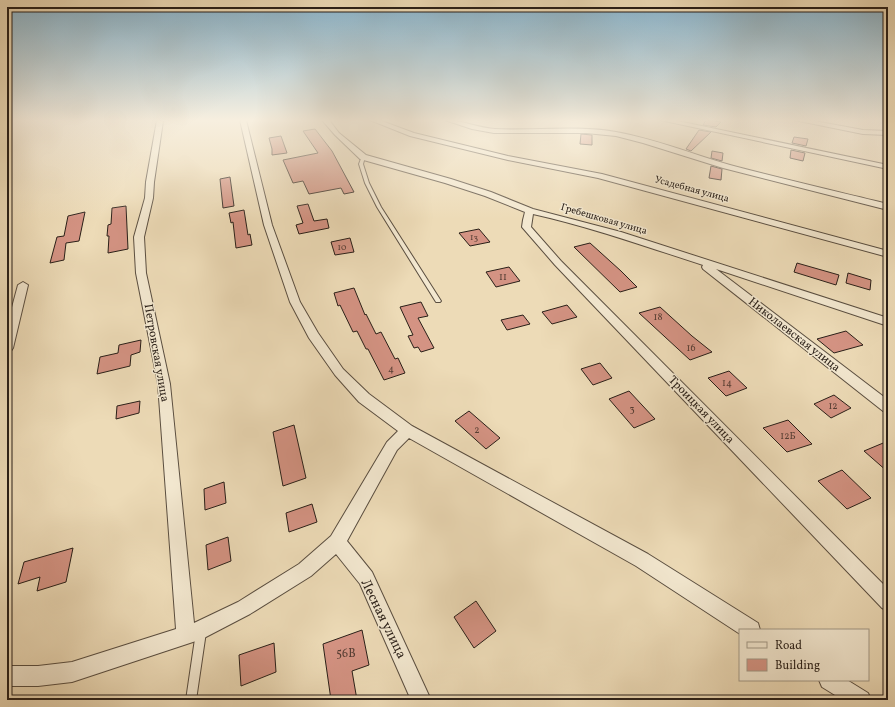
<svg xmlns="http://www.w3.org/2000/svg" width="895" height="707" font-family="Vollkorn,serif">
  <style>
    .building { fill: #d49383; stroke: #291f18 }
    .lines { fill: none; stroke-linecap: round; stroke-linejoin: round }
    .lane-casing { stroke: #5a4e40; stroke-width: 2 }
    .street-casing { stroke: #5a4e40; stroke-width: 2 }
    .lane { fill: #f3e8d0; fill-rule: evenodd }
    .street { fill: #f3e8d0; fill-rule: evenodd }
    .labels { text-anchor: middle; dominant-baseline: central; stroke-width: 3; stroke-linejoin: round; paint-order: stroke }
    .far-number-label { font-size: 9px; fill: #543c33 }
    .far-street-label { font-size: 10px; fill: #291f18; stroke: #f3e8d0 }
    .number-label { font-size: 10px; fill: #543c33 }
    .street-label { font-size: 12px; fill: #291f18; stroke: #f3e8d0 }
    .near-number-label { font-size: 12px; fill: #543c33 }
    .near-street-label { font-size: 14px; fill: #291f18; stroke: #f3e8d0 }
  </style>
  <rect width="100%" height="100%" fill="#eddbb7"/>
  <filter id="stains"><feTurbulence type="fractalNoise" baseFrequency=".005" numOctaves="4"/><feColorMatrix values="0 0 0 0 .2 0 0 0 0 .09 0 0 0 0 .02 0 0 0 .5 -.17"/></filter>
  <radialGradient id="worn" r=".72"><stop offset=".6" stop-color="#630" stop-opacity="0"/><stop offset="1" stop-color="#630" stop-opacity=".3"/></radialGradient>
  <path class="building" d="M706,120H710L721,122L716,127L703,125Z
    M315,129L332,151L354,192L344,194L341,188L309,194L303,181L293,183L283,160L318,153L303,131Z
    M699,130L711,132L691,151L686,149Z
    M581,134L592,135V145L580,144Z
    M281,136L287,153L272,155V149L269,138Z
    M794,137L808,139L806,146L792,143Z
    M791,150L805,153L803,161L790,158Z
    M712,151L723,153L722,161L711,158Z
    M711,166L722,169L721,180L709,178Z
    M230,177L234,206L223,208L220,179Z
    M308,204L314,221L327,219L329,228L299,234L296,225L303,223L297,206Z
    M126,206L128,249L108,253L109,236H107L108,225L111,224L112,208Z
    M244,210L248,235L250,234L252,245L236,248L233,222L231,223L229,213Z
    M85,212L79,241L66,243L64,260L50,263L57,237L64,236L68,216Z
    M479,229L490,242L470,246L459,233Z
    M350,238L354,252L335,255L331,242Z
    M590,243L621,271L637,287L620,292L574,247Z
    M797,263L839,275L836,285L794,272Z
    M509,267L520,281L496,287L486,272Z
    M848,273L871,280L870,290L846,283Z
    M354,288L365,315L366,314L376,334L381,332L395,359L398,358L405,373L384,380L368,349H366L357,331L353,332L340,305L338,306L334,293Z
    M421,302L428,316L418,318L434,348L421,352L418,347L414,348L408,336L413,335L400,307Z
    M567,305L577,317L552,324L542,312Z
    M660,307L692,336L712,352L690,360L639,313Z
    M523,315L530,324L507,330L501,320Z
    M846,331L863,345L834,353L817,339Z
    M141,340L140,352L131,355L130,366L97,374L100,357L118,353L119,345Z
    M600,363L612,378L593,385L581,369Z
    M729,371L747,388L726,396L708,378Z
    M629,391L655,419L634,428L609,399Z
    M834,395L851,408L831,418L814,404Z
    M140,401L139,413L116,419L117,406Z
    M469,411L500,438L486,449L455,421Z
    M788,420L812,444L787,452L763,428Z
    M294,425L306,478L283,486L273,432Z
    M888,441V472L864,451Z
    M842,470L871,498L847,509L818,481Z
    M224,482L226,503L205,510L204,489Z
    M312,504L317,522L289,532L286,513Z
    M228,537L231,561L208,570L206,545Z
    M73,548L66,582L37,591L40,577L18,584L24,562Z
    M476,601L496,631L474,648L454,617Z
    M362,630L369,665L352,671L357,700H331L323,644Z
    M274,643L276,672L241,686L239,655Z"/>
  <g class="lines">
    <defs>
      <path id="lane" d="M362,156L365,157L363,164L369,183L381,207L441,301L440,302H436L377,207L365,183L359,164Z
        M201,627L204,629L206,632L196,700H186L196,632L198,629Z"/>
      <path id="street" d="M157,120L163,121L154,182L153,198L144,237L146,273L170,384L194,623L238,602L299,564L331,536L387,442L398,431L359,402L335,375L309,338L290,302L264,225L240,120H246L272,225L300,302L318,333L343,369L369,394L412,426L648,554L758,623L760,630H740V634L636,566L409,438L397,450L347,541L372,572L431,700H411L360,584L336,554L311,576L250,614L202,639L72,682L38,686H7V666H38L72,662L176,629L158,384L136,273L134,237L145,198L146,182Z
        M322,120H329L339,133L366,155L451,179L491,192L533,209L621,232L888,318V326L716,269L888,400V412L883,411L703,269L702,267L703,265C647,247 591,227 533,214L531,227L561,261L888,589V611L882,608L555,265L522,227L523,220L525,212L485,196L445,183L360,159L335,135Z
        M370,120H379L414,133L508,156L602,174L888,251V257L598,178L508,160L410,136Z
        M445,120C462,120 478,128 495,129C535,131 576,125 616,132C655,139 692,154 730,165C782,179 835,191 888,204V210L723,168L643,143L616,136L586,133H494L472,129Z
        M660,120H673L888,165V169Z
        M794,120H809L863,130L888,131V135L863,134Z
        M23,282L28,285L13,348L11,351L7,352V326L18,285Z
        M819,680H847L868,693L871,700H843L822,687Z"/>
    </defs>
    <use href="#lane" class="lane-casing"/>
    <use href="#street" class="street-casing"/>
    <use href="#lane" class="lane"/>
    <use href="#street" class="street"/>
  </g>
  <linearGradient id="sky" x2="0" y2="1"><stop stop-color="#88b7d2"/><stop offset="0.55" stop-color="#f7efdf"/><stop offset="1" stop-color="#f7efdf" stop-opacity="0"/></linearGradient>
  <rect width="895" height="219" fill="url(#sky)"/>
  <g class="labels">
    <g class="far-number-label">
      <text x="474" y="237">13</text>
      <text x="342" y="247">10</text>
    </g>
    <g class="far-street-label">
      <text transform="translate(692 189) rotate(15)">Усадебная улица</text>
      <text transform="translate(604 219) rotate(16)">Гребешковая улица</text>
    </g>
    <g class="number-label">
      <text x="503" y="277">11</text>
      <text x="658" y="317">18</text>
      <text x="691" y="348">16</text>
      <text x="391" y="369">4</text>
      <text x="727" y="383">14</text>
      <text x="833" y="406">12</text>
      <text x="632" y="409">3</text>
      <text x="477" y="430">2</text>
      <text x="788" y="436">12Б</text>
    </g>
    <g class="street-label">
      <text transform="translate(794 335) rotate(38)">Николаевская улица</text>
      <text transform="translate(156 353) rotate(80)">Петровская улица</text>
      <text transform="translate(701 410) rotate(46)">Троицкая улица</text>
    </g>
    <g class="near-number-label">
      <text x="346" y="654">56В</text>
    </g>
    <g class="near-street-label">
      <text transform="translate(383 619) rotate(64)">Лесная улица</text>
    </g>
  </g>
  <rect width="895" height="707" fill="none" stroke="#eddbb7" stroke-width="24"/>
  <rect x="8" y="8" width="879" height="691" fill="none" stroke="#291f18" stroke-width="2"/>
  <rect x="12" y="12" width="871" height="683" fill="none" stroke="#291f18"/>
  <rect x="739" y="629" width="130" height="52" fill="#f3e8d0" stroke="#a29886"/>
  <rect x="747" y="642" width="20" height="6" fill="#f3e8d0" stroke="#a29886"/>
  <text x="775" y="649" font-size="12" fill="#291f18">Road</text>
  <rect x="747" y="659" width="20" height="12" fill="#d49383" stroke="#a29886"/>
  <text x="775" y="669" font-size="12" fill="#291f18">Building</text>
  <rect width="100%" height="100%" filter="url(#stains)"/>
  <rect width="100%" height="100%" fill="url(#worn)"/>
</svg>
